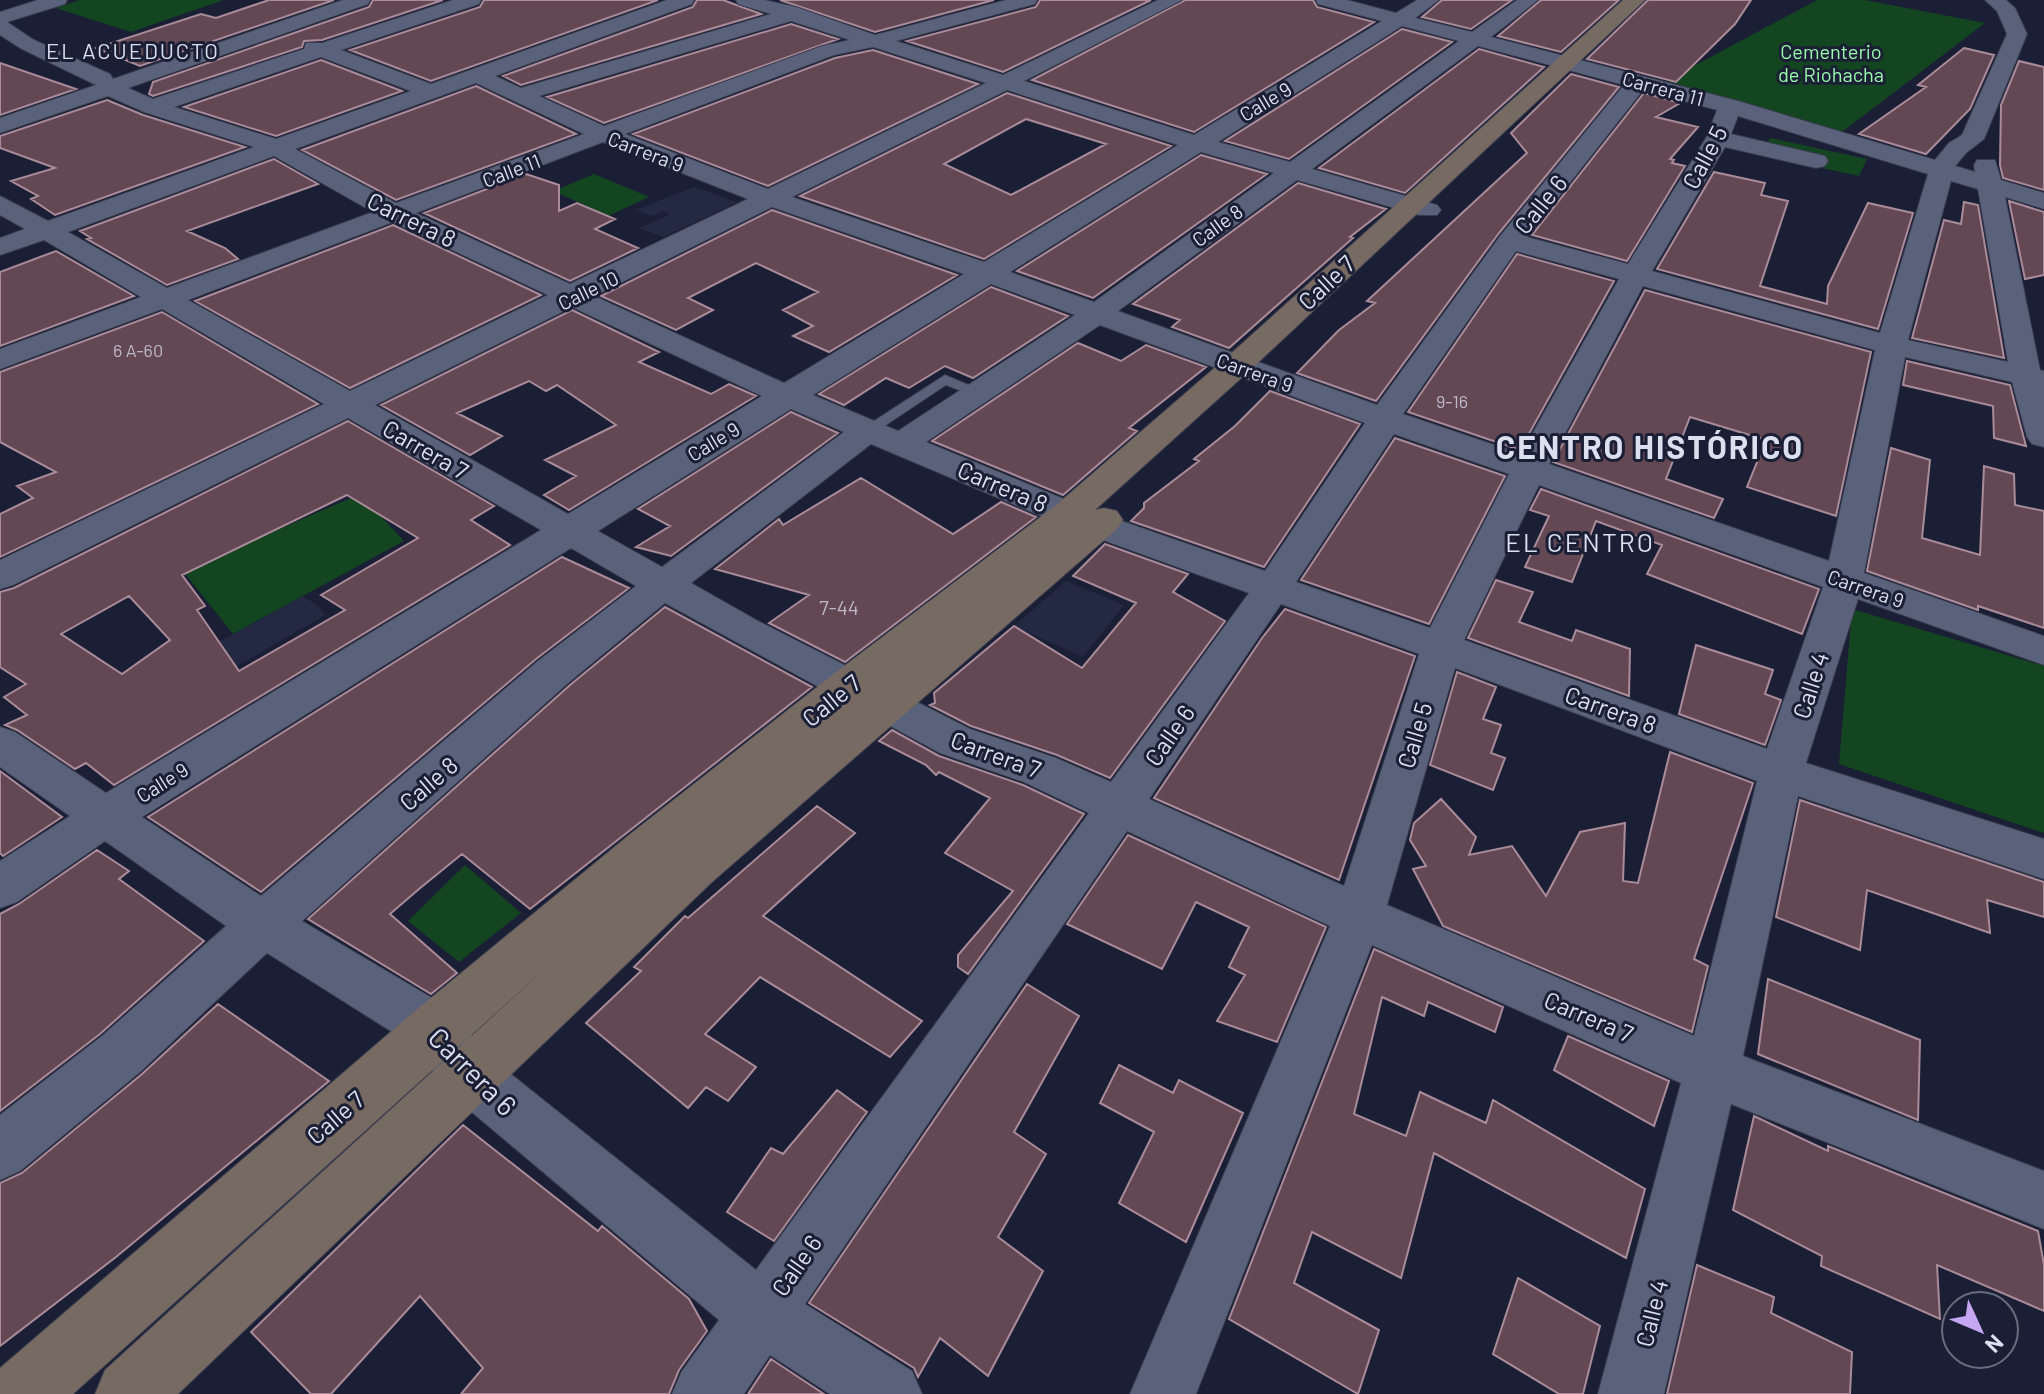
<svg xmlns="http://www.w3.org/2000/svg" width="2044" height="1394" font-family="Barlow,sans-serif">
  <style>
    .built { fill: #232943 }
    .green { fill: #134521 }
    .building { fill: #634854; stroke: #aa8b99; stroke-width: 2; fill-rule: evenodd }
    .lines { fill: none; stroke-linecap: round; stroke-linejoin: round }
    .lane-casing { stroke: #393c4e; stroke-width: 2 }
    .street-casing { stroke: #393c4e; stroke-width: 2 }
    .secondary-casing { stroke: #393c4e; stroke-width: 2 }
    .lane { fill: #5a617a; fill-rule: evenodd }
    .street { fill: #5a617a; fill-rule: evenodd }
    .secondary { fill: #766a62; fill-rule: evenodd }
    .labels { text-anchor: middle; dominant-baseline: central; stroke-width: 6; stroke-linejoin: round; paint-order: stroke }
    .far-number-label { font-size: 18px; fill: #bdb9c8 }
    .far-park-label { font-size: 20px; fill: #99f8ab; stroke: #1a1f35 }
    .far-street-label { font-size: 20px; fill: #dbdfee; stroke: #1a1f35 }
    .number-label { font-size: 20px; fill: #bdb9c8 }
    .far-neighbourhood-label { font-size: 22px; letter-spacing: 2px; fill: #dbdfee; stroke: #1a1f35 }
    .street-label { font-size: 24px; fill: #dbdfee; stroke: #1a1f35 }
    .neighbourhood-label { font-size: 26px; letter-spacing: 2px; fill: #dbdfee; stroke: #1a1f35 }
    .near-street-label { font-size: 28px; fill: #dbdfee; stroke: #1a1f35 }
    .district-label { font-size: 32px; font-weight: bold; letter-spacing: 2px; fill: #dbdfee; stroke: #1a1f35 }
  </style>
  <rect width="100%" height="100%" fill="#1a1f35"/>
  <path class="built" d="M694,187L737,202L663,237L639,228L669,215L664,211L654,216L635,210Z
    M1066,581L1124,605L1083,657L1014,626Z
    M303,596L318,606L325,615L187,695L163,673Z"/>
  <path class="green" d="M80,0H224L131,32L56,8Z
    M1817,0H1865L1985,23L1842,132L1666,81Z
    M1770,138L1867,159L1859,176L1760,155Z
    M594,174L649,197L608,216L554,191Z
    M360,494L404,541L233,634L183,571Z
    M1852,609L2044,666V833L1839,764Z
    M465,865L521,913L459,962L408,921Z"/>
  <path class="building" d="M269,0H334L140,66L96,48L201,14L216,18Z
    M373,0H443L322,40L304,41L302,47L153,96L149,94L153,82L369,7Z
    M484,0H658L431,81L350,50L480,7Z
    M697,0H723L761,14L521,85L503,76L693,7Z
    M780,0H994L875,32Z
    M1040,0H1151L1003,72L907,41L1036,7Z
    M1185,0H1313L1317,7L1374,22L1194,132L1032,80Z
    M1442,0H1512L1471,29L1422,17Z
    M1541,0H1619L1561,52L1498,36Z
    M1648,0H1751L1735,24L1676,82L1587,59Z
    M791,24L838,39L604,123L547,97Z
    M1402,29L1452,42L1289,159L1225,141Z
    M1964,48L1994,55L1970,109L1926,154L1859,134L1926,87L1918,85Z
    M1479,49L1544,67L1405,193L1319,168Z
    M873,50L978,84L768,186L633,134L835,58Z
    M321,60L402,91L276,136L184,107Z
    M2019,61L2044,67V190L2003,178L2000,165L2001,105Z
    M0,63L76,89L0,115Z
    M1571,74L1619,87L1499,233L1376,401L1297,373L1339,330L1375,303L1367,301L1527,153L1511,133Z
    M476,86L576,134L396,200L302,150Z
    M1007,93L1171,146L984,259L800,196ZM1026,119L1106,144L1011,195L944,164Z
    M1644,93L1680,103L1656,117L1698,127L1670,159L1674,160L1672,163L1685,166L1627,261L1532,235Z
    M107,100L143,115L245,147L55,215L31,199L38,196L11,181L55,168L0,148V136Z
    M1201,155L1267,174L1093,298L1017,271Z
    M274,159L318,184L187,231L225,248L238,259L167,285L87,239L91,238L80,231Z
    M1714,172L1765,183L1761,195L1788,201L1760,286L1827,304L1828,286L1868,203L1913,213L1878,329L1657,269Z
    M526,174L559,185V211L577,203L615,219L595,229L638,248L570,281L424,213Z
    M1298,183L1386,209L1350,237L1353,238L1229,348L1172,327L1180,320L1133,304Z
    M2009,201L2044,212V275L2025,279Z
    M1964,202L1978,205L2004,358L1912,338L1944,220L1961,224Z
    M772,210L957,275L829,352L793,336L813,326L783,310L818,292L756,263L688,298L713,310L676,330L601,296Z
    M393,225L541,295L350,388L195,301Z
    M56,251L134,296L0,346V272Z
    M1517,254L1614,281L1520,450L1408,412Z
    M991,287L1068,316L973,378L945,366L909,388L886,378L844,405L819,394Z
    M1645,290L1871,352L1836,516L1747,487L1766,440L1690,417L1666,479L1723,499L1714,518L1553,462Z
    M572,310L659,352L639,362L711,394L729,384L756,396L569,510L544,495L576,476L545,460L616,425L557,385L546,391L529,381L457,413L502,436L470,455L381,405Z
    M162,312L318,404L0,557V514L33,498L17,486L56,472L0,442V372Z
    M1078,343L1121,361L1146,345L1206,367L1129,428L1137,431L1063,495L932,441Z
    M1907,361L2010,385L2026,446L1994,438L1993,406L1903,385Z
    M1270,391L1360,424L1264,567L1131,521L1144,508V503L1199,461L1194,459L1235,426Z
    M791,412L838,433L671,556L636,547L670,526L638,509Z
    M348,421L494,506L471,520L510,545L114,785L86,763L75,769L17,730L5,725L27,715L4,697L26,684L0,667V592L14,588ZM347,495L418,538L321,595L345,610L239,671L197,610L205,606L182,575ZM129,596L170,640L122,674L61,634Z
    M1395,438L1505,476L1429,624L1301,580Z
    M1891,448L1930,460L1922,538L1980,555L1984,466L2014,474L2015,505L2044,511V628L1978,606V610L1867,571Z
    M861,478L953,534L1001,502L1036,517L845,662L769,623L809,595L715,569L779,519L783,525Z
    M1541,489L1819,589L1802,634L1647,574L1662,545L1596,521L1572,582L1525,567L1549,516L1530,510Z
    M1105,544L1188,574L1173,592L1225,621L1110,778L1057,755L971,726L930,705L935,703L934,693L1014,626L1082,668L1136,603L1073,576Z
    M562,557L629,588L536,659L261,892L148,817Z
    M1496,580L1533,592L1519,622L1572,641L1576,630L1630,649L1629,696L1468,638Z
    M665,607L812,687L530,909L462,854L419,889L390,914L457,973L431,994L308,919L570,685Z
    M1285,609L1415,656L1339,880L1154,798L1262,638Z
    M1696,645L1773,670L1765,694L1781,700L1765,745L1679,714Z
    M1457,672L1496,687L1483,719L1501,725L1491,753L1505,758L1493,790L1430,765Z
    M892,730L939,756L1023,785L1084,814L968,974L958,967V955L1013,891L945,853L990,798L939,772L936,775L926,765L879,741Z
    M1670,752L1753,783L1694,959L1708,966L1692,1032L1443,926L1413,869L1426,866L1410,840L1414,823L1441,799L1476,837L1469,855L1512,846L1546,896L1580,832L1625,823L1623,881L1638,883Z
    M0,771L62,817L3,856L0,853Z
    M1800,800L2044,882V917L1987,900L1990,933L1867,890L1860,950L1776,917Z
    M817,806L855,833L763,916L922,1021L890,1057L760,977L705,1034L756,1067L728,1101L706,1087L688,1108L586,1023L641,971L634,967L685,916L688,918Z
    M1128,835L1326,927L1277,1042L1217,1021L1245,975L1229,967L1249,927L1196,902L1162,969L1067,924Z
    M97,850L129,871L119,879L204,941L100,1034L0,1111V914L19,904Z
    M1374,949L1503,1007L1495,1032L1428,1002L1424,1016L1382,997L1354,1114L1406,1136L1420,1092L1486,1123L1493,1100L1645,1189L1626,1258L1434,1153L1401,1278L1312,1232L1294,1283L1379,1330L1358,1394L1229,1319Z
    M1768,979L1920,1040L1918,1120L1758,1054Z
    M1027,984L1079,1016L1014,1132L1046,1154L998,1237L1043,1271L988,1376L940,1338L918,1377L914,1368L809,1303Z
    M218,1004L329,1081L116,1257L0,1346V1183L22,1173L142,1074Z
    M1568,1036L1669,1081L1654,1126L1554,1070Z
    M1119,1065L1173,1093L1179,1080L1243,1113L1186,1242L1119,1203L1154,1132L1100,1103Z
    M837,1090L867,1112L774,1241L727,1212L771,1148L783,1154Z
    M1754,1116L1828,1151V1146L2038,1231L2044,1265V1311L1937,1265L1940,1319L1821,1266L1822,1256L1733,1210Z
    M463,1125L598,1231L602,1226L689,1299L707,1331L679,1370L669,1394H461L483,1368L420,1296L331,1394H311L251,1332Z
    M1697,1265L1774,1297L1771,1313L1852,1352L1850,1394H1667Z
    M1518,1278L1600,1326L1583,1394H1559L1493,1354Z
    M771,1359L824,1394H748Z"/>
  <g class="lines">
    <defs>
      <path id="lane" d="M945,375L985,392L977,397L946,385L874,433L868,435L860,430Z"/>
      <path id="street" d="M38,0H67L65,4L7,22L34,40L110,74L113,79L343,0H370L368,4L128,88L153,99L304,49L306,43H322L453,0H481L479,4L341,50L431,84L667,0H694L692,4L495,76L521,88L771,14L738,4L736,0H764L796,7L875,35L1006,0H1037L1035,4L896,41L1003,75L1158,0H1182L1024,81L1194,135L1382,21L1318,4L1316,0H1347L1396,13L1417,0H1439L1415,18L1472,32L1517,0H1538L1491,37L1738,101L1935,160L1949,143L1962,135L2007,34L1997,11L1985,0H2006L2015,8L2027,34L1984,139L1966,153L1955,166L1975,172L1974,165L1977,160H1995L2001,180L2044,193V209L2005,197L2040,370L2044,371V447L2032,444L2027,437L2012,382L1905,357L1864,573L2044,636V665L1858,599L1806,763L2044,839V879L1798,796L1743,1056L2044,1171V1229L1731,1104L1664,1394H1598L1681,1083L1372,945L1196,1394H1130L1330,926L1127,831L805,1304L912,1371L922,1394H830L770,1355L744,1394H672L682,1371L719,1320L449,1093L416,1047L267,953L140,1072L20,1171L0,1180V1115L102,1036L226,926L105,841L17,902L0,908V861L70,816L0,767V727L15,732L106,793L541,530L348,418L13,585L0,589V560L324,404L162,309L0,369V349L141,297L44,240L0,255V238L25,229L0,215V196L48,221L254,147L144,112L108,96L0,133V118L96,85L20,48L0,35V12ZM791,21L850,40L822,46L604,126L539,96ZM1402,26L1459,41L1290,162L1218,142ZM1478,46L1624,85L1501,235L1377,405L1118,311L1297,180L1419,215H1437L1441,210L1437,205L1312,169ZM873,47L986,83L768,189L625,134L834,55ZM321,57L411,91L276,139L174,107ZM476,83L584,134L396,203L295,149ZM1007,90L1178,145L984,262L792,197ZM1643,90L1717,110L1706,138L1628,264L1527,237ZM1738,116L1928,174L1880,333L1652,271L1725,147L1816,168L1825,166L1828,161L1825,156L1731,134ZM603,142L748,199L570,284L416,213ZM1201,152L1274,173L1094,302L1010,272ZM274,156L373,212L167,288L68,232ZM1951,181L1978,189L2008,362L1908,340ZM772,207L964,274L784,383L594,296ZM393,222L548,295L350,391L188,300ZM1516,251L1619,279L1521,454L1403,414ZM991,284L1075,315L898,431L813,395ZM1643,286L1875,350L1829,561L1549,464ZM572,307L762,396L568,514L375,405ZM1100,325L1365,423L1265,571L1093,511L926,442ZM791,409L844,432L662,567L598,531ZM1394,434L1509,474L1430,628L1296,582ZM871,444L1067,527L1249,593L1111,782L1056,758L970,729L758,621L691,583ZM1539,485L1823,587L1767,749L1464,640ZM571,548L636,586L538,661L261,896L142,817ZM665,603L940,753L1024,782L1089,813L756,1270L487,1055L454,1011L302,921L568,683ZM1281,604L1419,654L1344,886L1149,799ZM1455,668L1757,781L1694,1036L1387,905Z"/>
      <path id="secondary" d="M1623,0H1645L1248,372L1095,510L1104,508L1117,511L1123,520L1117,529L712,882L178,1394H95L105,1370L558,957L73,1394H0V1368L415,1011L629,835L831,676L1055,506L1226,358Z"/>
    </defs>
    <use href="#lane" class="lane-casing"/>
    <use href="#street" class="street-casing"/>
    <use href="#secondary" class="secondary-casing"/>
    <use href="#lane" class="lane"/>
    <use href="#street" class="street"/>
    <use href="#secondary" class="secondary"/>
  </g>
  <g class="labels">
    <g class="far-number-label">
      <text x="138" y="350">6 A-60</text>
      <text x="1452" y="401">9-16</text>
    </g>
    <g class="far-park-label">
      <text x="1831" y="51">Cementerio<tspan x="1831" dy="23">de Riohacha</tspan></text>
    </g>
    <g class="far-street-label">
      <text transform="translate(1663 88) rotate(15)">Carrera 11</text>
      <text transform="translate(1265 101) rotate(-31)">Calle 9</text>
      <text transform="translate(646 151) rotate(21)">Carrera 9</text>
      <text transform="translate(511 170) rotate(-21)">Calle 11</text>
      <text transform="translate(1217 225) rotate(-36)">Calle 8</text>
      <text transform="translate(588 290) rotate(-26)">Calle 10</text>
      <text transform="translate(1255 372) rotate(20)">Carrera 9</text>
      <text transform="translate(713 441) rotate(-31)">Calle 9</text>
      <text transform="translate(1866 588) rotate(19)">Carrera 9</text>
      <text transform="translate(162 782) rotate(-32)">Calle 9</text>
    </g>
    <g class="number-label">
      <text x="839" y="607">7-44</text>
    </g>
    <g class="far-neighbourhood-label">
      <text x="133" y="50">EL ACUEDUCTO</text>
    </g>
    <g class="street-label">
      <text transform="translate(1704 157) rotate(-62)">Calle 5</text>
      <text transform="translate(1540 204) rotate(-51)">Calle 6</text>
      <text transform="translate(412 219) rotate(26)">Carrera 8</text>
      <text transform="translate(1326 282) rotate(-43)">Calle 7</text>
      <text transform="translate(426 449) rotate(30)">Carrera 7</text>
      <text transform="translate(1003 486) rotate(23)">Carrera 8</text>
      <text transform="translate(1810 685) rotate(-72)">Calle 4</text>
      <text transform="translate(831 700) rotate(-39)">Calle 7</text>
      <text transform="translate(1611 709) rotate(20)">Carrera 8</text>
      <text transform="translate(1169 735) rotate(-55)">Calle 6</text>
      <text transform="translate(1414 735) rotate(-73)">Calle 5</text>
      <text transform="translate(996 754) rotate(20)">Carrera 7</text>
      <text transform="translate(428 783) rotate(-41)">Calle 8</text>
      <text transform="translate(1589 1016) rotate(23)">Carrera 7</text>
      <text transform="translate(335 1117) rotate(-41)">Calle 7</text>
      <text transform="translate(796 1265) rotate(-55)">Calle 6</text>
      <text transform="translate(1651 1313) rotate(-76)">Calle 4</text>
    </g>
    <g class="neighbourhood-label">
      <text x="1580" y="541">EL CENTRO</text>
    </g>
    <g class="near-street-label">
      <text transform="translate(473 1071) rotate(45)">Carrera 6</text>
    </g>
    <g class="district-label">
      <text x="1650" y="446">CENTRO HISTÓRICO</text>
    </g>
  </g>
  <g transform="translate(1980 1330) rotate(134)"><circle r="38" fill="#1a1f35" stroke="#676c7f" stroke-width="2"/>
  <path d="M0-6L14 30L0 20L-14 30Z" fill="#c5a7f1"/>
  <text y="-12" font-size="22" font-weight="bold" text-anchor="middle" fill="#dbdfee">N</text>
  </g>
</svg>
